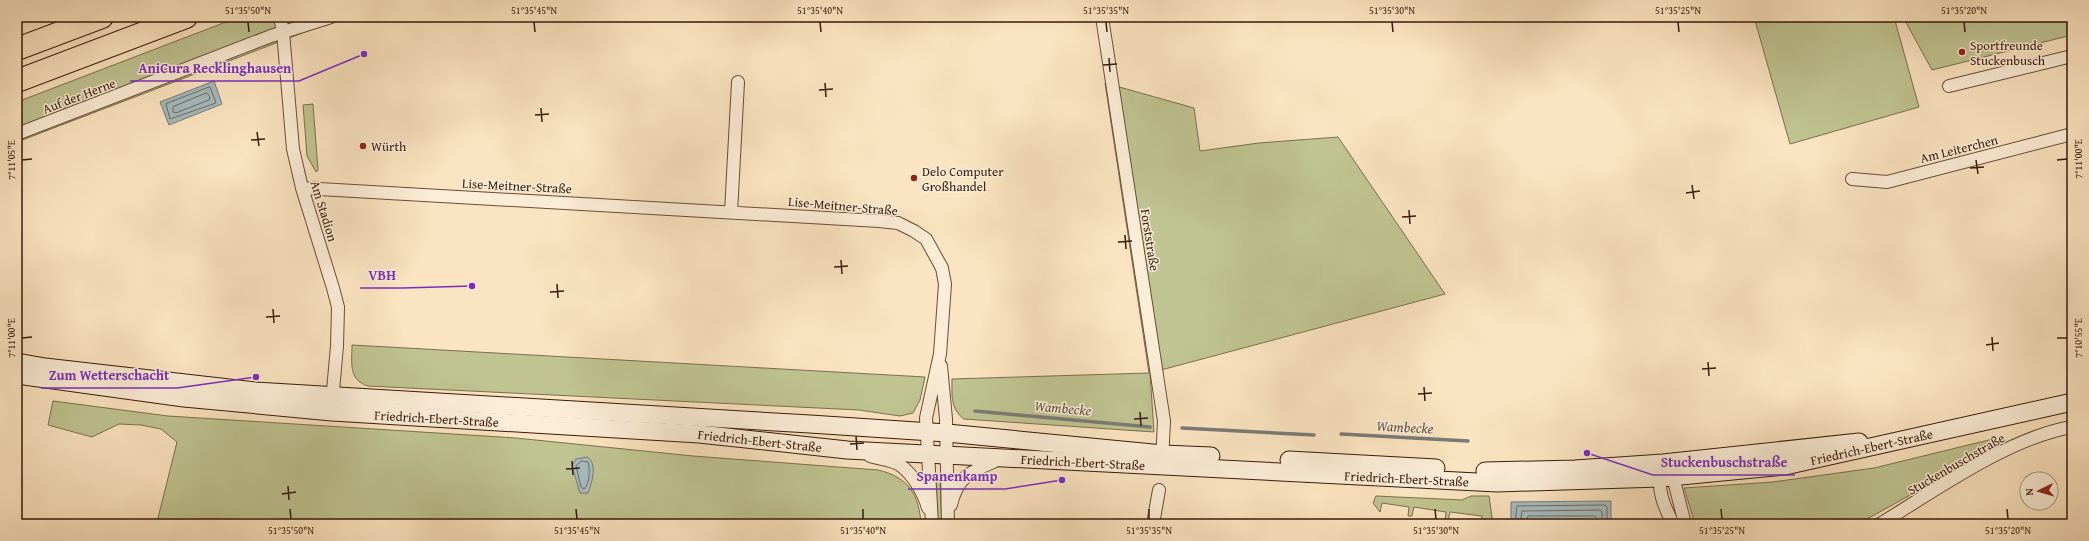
<svg xmlns="http://www.w3.org/2000/svg" width="2089" height="541" font-family="'Gentium Book Plus',serif">
  <style>
    .green { fill: #bfc492; stroke: #7c6e4e }
    .water { fill: #a5bbbf; stroke: #7a7a76 }
    .lines { fill: none; stroke-linecap: round; stroke-linejoin: round }
    .shore { stroke: #6f6a64; stroke-width: 1 }
    .stream { stroke: #7a7a76; stroke-width: 3.5 }
    .minor-casing { stroke: #6a4c37; stroke-width: 14 }
    .secondary-casing { stroke: #391909; stroke-width: 19 }
    .motorway-casing { stroke: #391909; stroke-width: 24 }
    .minor { stroke: #fcedd7; stroke-width: 12 }
    .secondary { stroke: #fcedd7; stroke-width: 17 }
    .motorway { stroke: #fbe4c1; stroke-width: 22 }
    .ticks { fill: none; stroke: #391909; stroke-width: 1.5 }
    .poi-dot { fill: #8f2418; stroke: #fcedd7; stroke-width: 1.5 }
    .labels { text-anchor: middle; dominant-baseline: central; stroke-width: 3; stroke-linejoin: round; paint-order: stroke }
    .poi-label { font-size: 13px; fill: #391909; stroke: #fcedd7; text-anchor: start }
    .street-label { font-size: 13px; fill: #391909; stroke: #fcedd7 }
    .water-label { font-size: 14px; font-style: italic; fill: #5f5249; stroke: #fcedd7 }
    .leader { fill: none; stroke: #7b2cbf; stroke-width: 1.5 }
    .callout-dot { fill: #7b2cbf; stroke: #fcedd7; stroke-width: 1.5 }
    .callout-label { font-size: 14px; text-anchor: middle; font-weight: bold; fill: #7b2cbf; stroke: #fcedd7; stroke-width: 3; stroke-linejoin: round; paint-order: stroke }
    .neatline { fill: none; stroke: #391909; stroke-width: 1.5 }
    .ticks-label { font-size: 10px; text-anchor: middle; fill: #391909 }
  </style>
  <rect width="100%" height="100%" fill="#fbe4c1"/>
  <filter id="stains"><feTurbulence type="fractalNoise" baseFrequency=".005" numOctaves="4"/><feColorMatrix values="0 0 0 0 .2 0 0 0 0 .09 0 0 0 0 .02 0 0 0 .5 -.17"/></filter>
  <radialGradient id="worn" r=".72"><stop offset=".6" stop-color="#630" stop-opacity="0"/><stop offset="1" stop-color="#630" stop-opacity=".3"/></radialGradient>
  <path class="green" d="M239,17H344L17,142V102Z
    M1754,17H1894L1919,107L1790,144Z
    M1903,17H2072V35L1932,70Z
    M1105,83L1194,108L1200,151L1259,143L1338,137L1445,294L1150,373L1154,432L964,419C950,409 952,394 952,379L1149,373Z
    M313,104L318,170L316,172L307,156L303,105Z
    M352,345L925,377L920,400L913,413L900,416L859,410L368,386C348,380 352,362 352,345Z
    M53,401L168,416L516,438L693,456L878,470C908,477 919,494 921,524H159L157,522L177,442L161,429L141,425L119,424L92,437L48,425Z
    M1997,438L1995,448L1858,524H1695L1684,488L1773,482L1874,468Z
    M940,475L942,524H936L933,476Z
    M1376,496L1462,500L1471,496H1489L1493,524H1481L1482,516L1450,512L1448,521H1445L1446,512L1414,507L1412,516H1408L1409,507L1382,503L1380,512L1373,503Z"/>
  <path class="water" d="M214,81L222,104L169,125L160,102Z
    M587,457C598,463 592,483 588,493H580L572,466L576,459Z
    M1611,501V524H1511V502Z"/>
  <g class="lines">
    <path class="shore" d="M210,87L216,103L170,119L166,104Z
      M207,93L210,97L209,100L176,113L173,112V107Z
      M582,461L588,462C590,470 590,483 584,489L581,487L576,466Z
      M1515,524L1517,506L1605,505L1607,507V524
      M1520,524L1522,511L1600,510L1602,512V524
      M1526,524L1528,516H1594L1596,517V524"/>
    <path class="stream" d="M975,411L1150,427
      M1182,428L1314,435
      M1341,434L1468,441"/>
    <defs>
      <path id="minor" d="M280,17L283,32L293,149L302,188L333,288L338,307L337,346L332,402
        M1102,17L1164,421L1162,461
        M1949,86L2072,56
        M17,134L271,36L331,17
        M1852,179L1887,182L2072,134
        M302,188L879,221L898,223L914,231L926,239L942,268L945,284L940,354L926,418L932,524
        M731,212L738,82
        M941,366L946,419L948,524
        M870,456C878,459 893,460 900,465C913,474 924,494 928,508
        M1661,470C1657,491 1664,506 1673,524
        M1668,471L1673,477L1685,524
        M951,505C958,474 973,471 1000,459
        M1153,524L1159,490
        M1880,524C1934,491 2010,437 2072,427"/>
      <g id="secondary">
        <path d="M17,362L45,367L255,391L810,424L947,433L1163,454L1211,456"/>
        <path id="s1" d="M17,375L184,398L332,412L699,434L847,450L1497,483L1660,478L1785,466L2072,402"/>
        <path d="M1289,460L1436,468"/>
        <path d="M1485,471L1575,469L1663,463L1859,442"/>
      </g>
      <path id="motorway" d="M17,49L102,17
        M17,81L186,17"/>
    </defs>
    <use href="#minor" class="minor-casing"/>
    <use href="#secondary" class="secondary-casing"/>
    <use href="#motorway" class="motorway-casing"/>
    <use href="#minor" class="minor"/>
    <use href="#secondary" class="secondary"/>
    <use href="#motorway" class="motorway"/>
  </g>
  <path class="ticks" d="M248,22L249,32M534,22L535,32M820,22L821,32M1106,22L1107,32M1392,22L1393,32M1678,22L1679,32M1964,22L1965,32M1109,58L1110,72M1103,65L1117,64M825,83L826,97M819,90L833,89M541,108L542,122M535,115L549,114M257,132L259,146M251,140L265,139M22,160L32,159M1976,160L1978,174M2057,160L2067,159M1970,168L1984,167M1692,185L1694,199M1686,193L1700,191M1409,210L1410,224M1402,217L1416,216M1125,235L1126,249M1118,242L1132,241M841,260L842,274M834,267L848,266M557,284L558,298M550,292L564,291M273,309L274,323M266,317L280,316M1992,337L1993,351M22,338L32,337M2057,338H2067M1986,345L1999,343M1708,362L1709,376M1702,369L1716,368M1424,387L1425,401M1418,394L1432,393M1140,412L1141,426M1134,419L1148,418M856,436L857,450M850,444L864,443M572,461L573,475M566,469L580,468M288,486L289,500M282,494L296,492M290,509L291,519M576,509L577,519M863,509V519M1149,509V519M1435,509L1436,519M1721,509L1722,519M2007,509L2008,519"/>
  <g class="poi-dot">
    <circle cx="1962" cy="52" r="4"/>
    <circle cx="363" cy="146" r="4"/>
    <circle cx="914" cy="178" r="4"/>
  </g>
  <g class="labels">
    <g class="poi-label">
      <text x="1970" y="45">Sportfreunde<tspan x="1970" dy="15">Stuckenbusch</tspan></text>
      <text x="371" y="146">Würth</text>
      <text x="922" y="171">Delo Computer<tspan x="922" dy="15">Großhandel</tspan></text>
    </g>
    <g class="street-label">
      <text transform="translate(79 96) rotate(-21)">Auf der Herne</text>
      <text transform="translate(1959 149) rotate(-14)">Am Leiterchen</text>
      <text transform="translate(517 186) rotate(3)">Lise-Meitner-Straße</text>
      <text transform="translate(843 206) rotate(5)">Lise-Meitner-Straße</text>
      <text transform="translate(324 211) rotate(73)">Am Stadion</text>
      <text transform="translate(1150 240) rotate(81)">Forststraße</text>
      <text stroke="none"><textPath href="#s1" startOffset="422">Friedrich-Ebert-Straße</textPath></text>
      <text stroke="none"><textPath href="#s1" startOffset="746">Friedrich-Ebert-Straße</textPath></text>
      <text stroke="none"><textPath href="#s1" startOffset="1862">Friedrich-Ebert-Straße</textPath></text>
      <text stroke="none"><textPath href="#s1" startOffset="1070">Friedrich-Ebert-Straße</textPath></text>
      <text transform="translate(1956 464) rotate(-30)">Stuckenbuschstraße</text>
      <text stroke="none"><textPath href="#s1" startOffset="1394">Friedrich-Ebert-Straße</textPath></text>
    </g>
    <g class="water-label">
      <text transform="translate(1063 408) rotate(5)">Wambecke</text>
      <text transform="translate(1405 427) rotate(3)">Wambecke</text>
    </g>
  </g>
  <path class="leader" d="M364 54L299 81H130M472 286L403 288H360M256 377L177 388H41M1587 453L1653 475H1795M1062 480L1005 489H908"/>
  <g class="callout-dot">
    <circle cx="364" cy="54" r="4"/>
    <circle cx="472" cy="286" r="4"/>
    <circle cx="256" cy="377" r="4"/>
    <circle cx="1587" cy="453" r="4"/>
    <circle cx="1062" cy="480" r="4"/>
  </g>
  <g class="callout-label">
    <text x="215" y="73">AniCura Recklinghausen</text>
    <text x="382" y="280">VBH</text>
    <text x="109" y="380">Zum Wetterschacht</text>
    <text x="1724" y="467">Stuckenbuschstraße</text>
    <text x="957" y="481">Spanenkamp</text>
  </g>
  <rect width="2089" height="541" fill="none" stroke="#fbe4c1" stroke-width="44"/>
  <g transform="translate(2039 491) rotate(265)"><circle r="19" fill="#fcedd7" stroke="#ae9885"/>
  <path d="M0-3L7 15L0 10L-7 15Z" fill="#8f2418"/>
  <text y="-6" font-size="11" font-weight="bold" text-anchor="middle" fill="#391909">N</text>
  </g>
  <rect x="22" y="22" width="2045" height="497" class="neatline"/>
  <g class="ticks-label">
    <text x="248" y="14">51°35'50"N</text>
    <text x="534" y="14">51°35'45"N</text>
    <text x="820" y="14">51°35'40"N</text>
    <text x="1106" y="14">51°35'35"N</text>
    <text x="1392" y="14">51°35'30"N</text>
    <text x="1678" y="14">51°35'25"N</text>
    <text x="1964" y="14">51°35'20"N</text>
    <text transform="translate(2078 159) rotate(-90)" y="4">7°11'00"E</text>
    <text transform="translate(11 160) rotate(-90)" y="4">7°11'05"E</text>
    <text transform="translate(2078 338) rotate(-90)" y="4">7°10'55"E</text>
    <text transform="translate(11 338) rotate(-90)" y="4">7°11'00"E</text>
    <text x="291" y="534">51°35'50"N</text>
    <text x="577" y="534">51°35'45"N</text>
    <text x="863" y="534">51°35'40"N</text>
    <text x="1149" y="534">51°35'35"N</text>
    <text x="1436" y="534">51°35'30"N</text>
    <text x="1722" y="534">51°35'25"N</text>
    <text x="2008" y="534">51°35'20"N</text>
  </g>
  <rect width="100%" height="100%" filter="url(#stains)"/>
  <rect width="100%" height="100%" fill="url(#worn)"/>
</svg>
